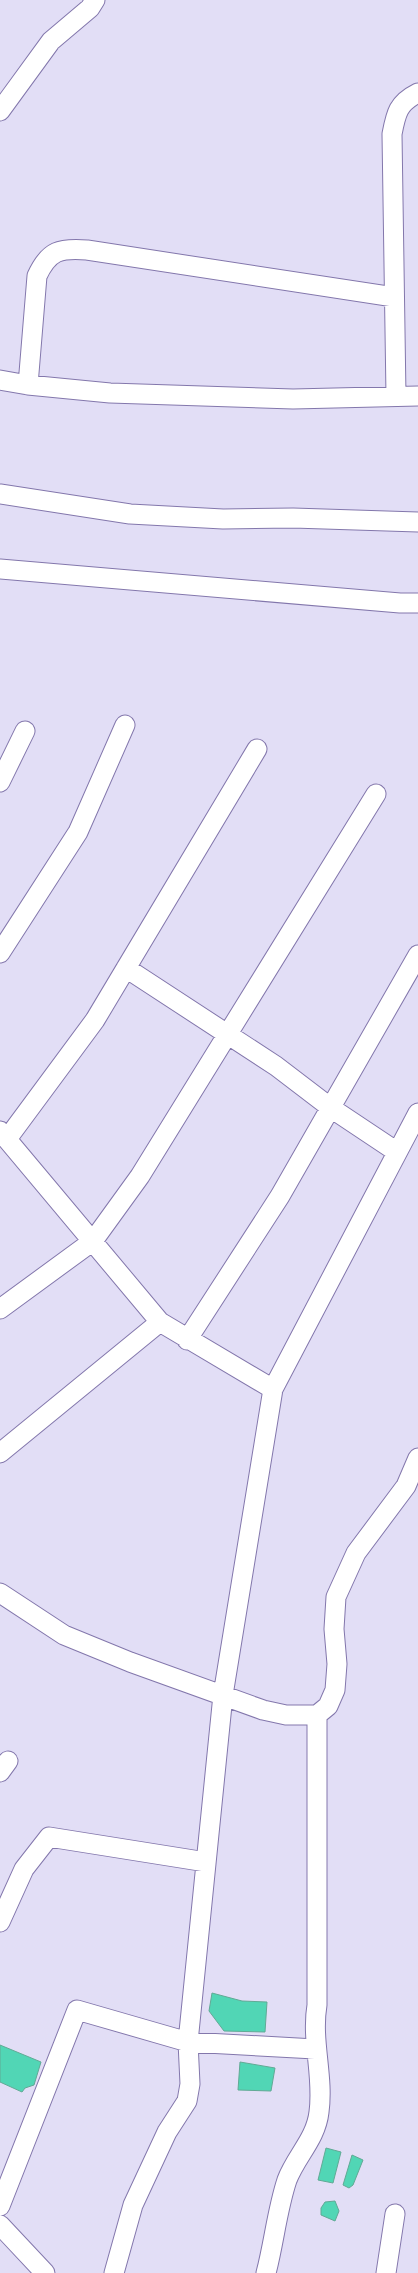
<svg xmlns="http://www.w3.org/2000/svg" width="418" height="2273" font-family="Inter,sans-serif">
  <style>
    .building { fill: #51d6b5; stroke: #61aa95 }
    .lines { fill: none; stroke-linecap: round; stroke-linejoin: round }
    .street-casing { stroke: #8377ac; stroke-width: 21 }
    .street { stroke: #fff; stroke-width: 19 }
  </style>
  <rect width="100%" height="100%" fill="#e2def6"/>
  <path class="building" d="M212,1993L242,2001L267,2002L265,2032L224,2031L209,2011Z
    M0,2045L41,2062L34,2085L25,2088L22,2092L0,2082Z
    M240,2062L275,2068L271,2091L238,2090Z
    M326,2148L341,2152L333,2183L318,2180Z
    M352,2155L363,2160L353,2185L349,2188L343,2185Z
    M335,2201L339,2211L335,2221L321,2215V2208L325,2202Z"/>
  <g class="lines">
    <defs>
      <path id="street" d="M0,111L51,41L90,8L95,0
        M0,380L28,385L110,393L293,399L418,396
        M28,385L37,276C49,250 60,248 87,250L394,297
        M396,396L392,134C396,113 398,103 418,93
        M0,494L130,514L223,519L293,518L418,522
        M0,569L400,603H418
        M0,782L25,731
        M0,953L78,832L125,725
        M126,968L276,1066L331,1108L397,1152
        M0,1131L160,1322
        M7,1139L95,1020L257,749
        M0,1309L93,1241L140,1176L376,794
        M187,1340L280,1196L418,955
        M0,1453L160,1322L273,1389
        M0,1593L64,1635L130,1662L263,1710L286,1715H317L328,1706L335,1690L337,1664L334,1629L336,1597L356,1553L406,1486L418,1458
        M0,1772L8,1761
        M0,1922L24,1869L49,1837L206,1862
        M0,2206L77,2010L188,2042L315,2049
        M0,2225L45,2273
        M114,2273L133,2205L167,2132L187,2101L190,2084L188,2042L223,1695L273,1389L418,1113
        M266,2273C274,2243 277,2210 287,2180C296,2156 316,2139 319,2112C324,2076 311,2041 317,2005V1715
        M386,2273L395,2214"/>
    </defs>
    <use href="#street" class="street-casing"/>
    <use href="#street" class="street"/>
  </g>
</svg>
